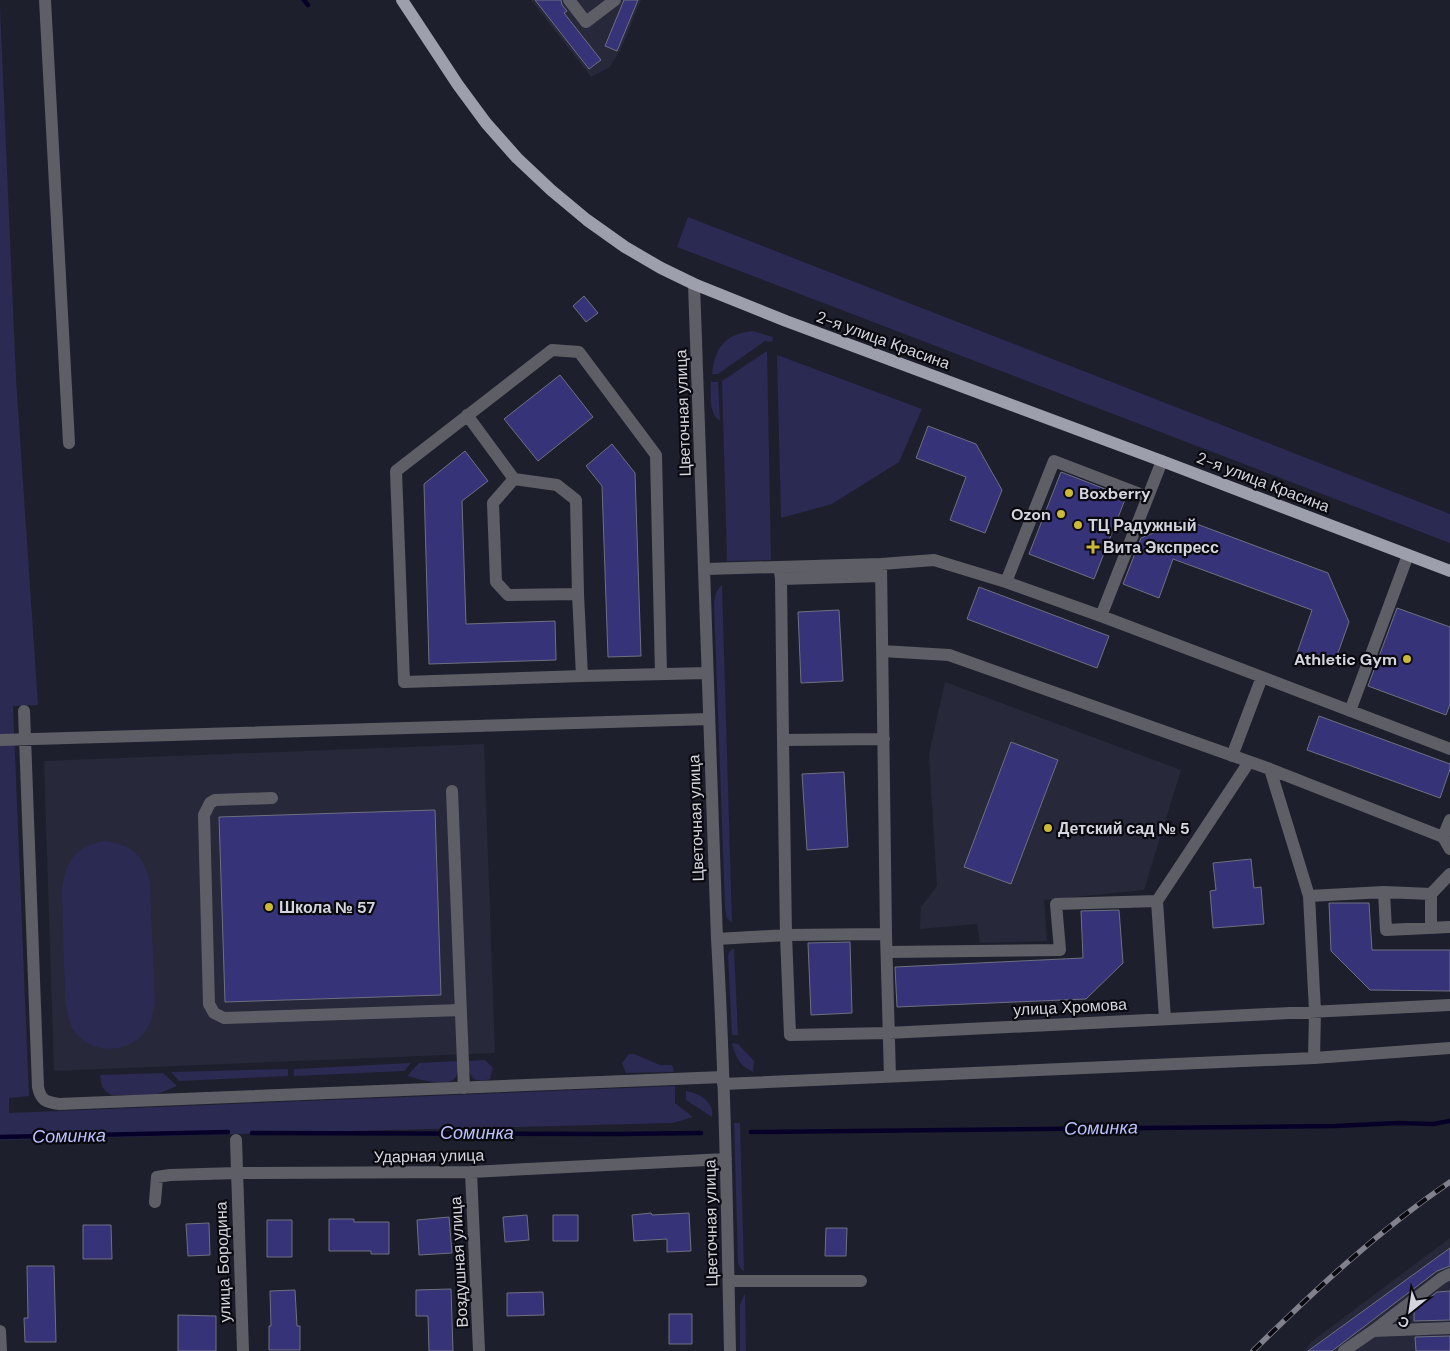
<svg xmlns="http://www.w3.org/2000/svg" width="1450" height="1351" font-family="'DM Sans',sans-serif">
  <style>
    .built { fill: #27283a }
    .green { fill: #2a2a52 }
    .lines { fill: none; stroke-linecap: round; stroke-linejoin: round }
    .stream { stroke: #060029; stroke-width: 4.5 }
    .building { fill: #363378; stroke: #6e7080 }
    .minor { stroke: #5e5f66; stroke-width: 12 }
    .major { stroke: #9d9fad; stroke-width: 12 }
    .rail-casing { stroke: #80818c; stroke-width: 5.5 }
    .rail { stroke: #09090f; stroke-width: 4; stroke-dasharray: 11; stroke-linecap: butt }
    .poi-dot { fill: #ccb939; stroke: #09090f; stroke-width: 2 }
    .labels { text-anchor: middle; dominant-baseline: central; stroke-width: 4.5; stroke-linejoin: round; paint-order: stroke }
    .street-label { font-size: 16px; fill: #d4d5de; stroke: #09090f }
    .poi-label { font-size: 16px; font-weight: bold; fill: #d4d5de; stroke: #09090f; text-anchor: start }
    .water-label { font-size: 18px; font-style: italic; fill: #bbc0fe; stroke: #09090f }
  </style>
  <rect width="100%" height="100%" fill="#1e1f2c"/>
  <path class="built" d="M531,0H641L622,47L610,67L591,77Z
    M945,682L1181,770L1144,890L1044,900L1047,941L980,943L977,924L920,929L921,907L937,886L929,754Z
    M484,744L495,1053L54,1071L44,761Z
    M1450,1238V1351H1304L1311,1342Z"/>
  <path class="green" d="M0,7L16,378L38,705L13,706L29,1096L9,1098V1113L675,1086V1103L693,1117L673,1123L0,1140Z
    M688,217L1450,514V543L677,247Z
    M753,331L773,337L772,342L765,341L718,374H712C715,347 725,334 753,331Z
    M767,351L771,560L727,561L722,381Z
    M777,355L922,409L899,462L832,504L781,518Z
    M711,382H718L720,421C708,413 711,395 711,382Z
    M722,585L732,923L727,918L725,907L714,604C715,596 716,590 722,585Z
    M104,841C131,844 144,855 150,882L155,1004C153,1012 152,1022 147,1029C130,1056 88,1055 72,1028C68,1020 67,1010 65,1001L62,892C65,862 74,847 104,841Z
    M734,948L738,1035H732L728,956L729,952Z
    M732,1043L738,1044L754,1061L753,1072C740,1066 735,1057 732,1043Z
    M629,1054H634L660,1065H671L673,1067L674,1072L626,1073L622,1063Z
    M485,1060L493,1068L490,1079C473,1084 469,1077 467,1061Z
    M458,1061C458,1067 459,1073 455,1078C448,1088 418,1079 407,1076L419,1063Z
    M411,1063L404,1071L294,1076V1069Z
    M288,1069V1076L179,1081L171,1072Z
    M163,1073L177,1086L155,1095H111C102,1090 101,1085 100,1075Z
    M686,1091C699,1093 715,1102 712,1117L686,1100Z
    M734,1123H740L744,1271L741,1269L738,1263Z
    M744,1295H745L746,1351H740V1305Z"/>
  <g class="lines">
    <path class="stream" d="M304,0L308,5
      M751,1132L1335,1126L1399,1123L1433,1124L1450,1121
      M252,1133L616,1134L701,1133
      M0,1137L228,1132"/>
  </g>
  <path class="building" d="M535,0H561L562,5L567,11L564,13L601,60L589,69Z
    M624,0H638L617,51L605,46Z
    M584,296L598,313L586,322L573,306Z
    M560,375L593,417L538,461L504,419Z
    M928,426L976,444L1002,490L985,533L950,520L966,477L916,458Z
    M612,444L635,473L641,656L608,657L602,486L586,466Z
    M465,451L488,481L462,501L466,624L555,621L556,660L429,664L424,484Z
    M1061,472L1126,497L1094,579L1029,554Z
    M1186,520L1328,573L1349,622L1333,667L1297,653L1312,610L1173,559L1159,598L1123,584L1141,538Z
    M979,587L1109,636L1097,668L967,619Z
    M1397,608L1450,627V704L1446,715L1368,686Z
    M839,610L843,681L801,683L798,612Z
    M1319,716L1450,764V769L1440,798L1307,750Z
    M1011,742L1058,760L1011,884L964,867Z
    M844,772L848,847L807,850L802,774Z
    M435,810L441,995L225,1002L219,817Z
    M1251,859L1254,888L1261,887L1264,924L1213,928L1210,891L1216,890L1213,863Z
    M1329,903H1369L1372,950H1450V991L1370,990L1331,951Z
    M1119,910L1123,963L1086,999L897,1007L895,967L1083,958L1081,911Z
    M850,942L852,1013L811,1015L808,943Z
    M651,1213L652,1215L689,1213L691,1251L667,1252V1239L634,1241L632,1215Z
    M527,1215L529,1240L505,1242L503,1217Z
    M553,1215H578V1241H553Z
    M449,1217L452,1253L419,1255L417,1220Z
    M329,1219H354V1222H389V1254H371V1251H329Z
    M267,1220H292V1257H267Z
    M209,1223L210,1255L188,1256L186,1224Z
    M83,1225H111L112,1259H83Z
    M826,1228H847L846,1256H825Z
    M1450,1248V1266L1437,1271L1332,1351H1308Z
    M27,1266H54L56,1342H25L24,1318H28Z
    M451,1289L453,1351H429L428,1316H416V1290Z
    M295,1290L297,1326H300V1350H269V1326H271L270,1291Z
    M1450,1291V1320L1414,1321V1310L1437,1292Z
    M543,1292L544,1315L507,1316V1293Z
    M669,1314H692V1344H669Z
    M178,1315L216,1316V1351H178Z
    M1450,1336V1351H1416L1415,1337Z"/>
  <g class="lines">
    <path class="minor" d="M45,0L69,443
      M569,0L586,22L615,0
      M694,284L717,939C725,1076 727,1214 730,1351
      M467,415L514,479L493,503L496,582L508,595L578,594L582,676
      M514,479L557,485L576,500L578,594
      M881,564L886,934L890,1077
      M705,569L881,564L934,560L1006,582L1101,616L1262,677
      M780,572L781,579L881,576
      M781,579L783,740L884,739
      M1006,582L1054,461L1148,497
      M1101,616L1162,461
      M882,651L949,655L1270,769L1443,837L1450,820
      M661,674L656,455L579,352L552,350L396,471L404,682L582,676L707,673
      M24,711L38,1087C41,1101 46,1102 59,1104L723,1077
      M1350,711L1408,555
      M0,740L709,719
      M783,740L786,935L790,1035L888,1033L1450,1005
      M1232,756L1262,677L1450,749
      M1270,769L1309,896
      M452,791L464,1088
      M272,798L215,800L210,803L204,815L209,1004L214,1013L224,1018L461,1010
      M1443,837L1450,849
      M1384,892L1431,894V928
      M1431,894L1450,874
      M1157,901L1249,762
      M717,939L786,935L886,934
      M887,952L1060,950L1056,904L1157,901L1165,1019
      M1314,1058L1315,1011L1309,896L1384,892L1386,930L1450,927
      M723,1084L1314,1058L1450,1048
      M236,1140L243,1351
      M471,1172L479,1351
      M155,1202L157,1177L170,1175L237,1173L471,1172L726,1159
      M729,1281H861
      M0,1331L1,1351
      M1373,1331L1450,1328
      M1344,1351L1373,1331L1442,1278L1450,1274"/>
    <path class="major" d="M402,0L458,85L486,123L517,158L551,190L587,220L625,247L661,268L694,284L786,321L1162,461L1450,571"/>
    <defs>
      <path id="rail" d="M1253,1351C1315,1290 1378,1231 1450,1182"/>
    </defs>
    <use href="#rail" class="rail-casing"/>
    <use href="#rail" class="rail"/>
  </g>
  <g class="poi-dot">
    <circle cx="1069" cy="493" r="5"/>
    <circle cx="1061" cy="514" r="5"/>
    <circle cx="1078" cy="525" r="5"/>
    <path d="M1090.5 539.5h5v5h5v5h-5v5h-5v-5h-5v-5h5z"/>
    <circle cx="1407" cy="659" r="5"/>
    <circle cx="1048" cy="828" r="5"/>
    <circle cx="269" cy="907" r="5"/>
  </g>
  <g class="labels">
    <g class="street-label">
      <text transform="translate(883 340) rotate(20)">2-я улица Красина</text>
      <text transform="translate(683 413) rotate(-92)">Цветочная улица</text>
      <text transform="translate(1263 482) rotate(21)">2-я улица Красина</text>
      <text transform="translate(696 818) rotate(-92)">Цветочная улица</text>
      <text transform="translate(1070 1007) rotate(-3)">улица Хромова</text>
      <text transform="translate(429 1156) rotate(-1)">Ударная улица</text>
      <text transform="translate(711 1223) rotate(-91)">Цветочная улица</text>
      <text transform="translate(223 1262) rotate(-92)">улица Бородина</text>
      <text transform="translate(459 1262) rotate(-93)">Воздушная улица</text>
    </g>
    <g class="poi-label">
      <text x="1079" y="493">Boxberry</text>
      <text x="1051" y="514" text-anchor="end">Ozon</text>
      <text x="1088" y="525">ТЦ Радужный</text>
      <text x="1103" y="547">Вита Экспресс</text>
      <text x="1397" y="659" text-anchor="end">Athletic Gym</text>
      <text x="1058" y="828">Детский сад № 5</text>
      <text x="279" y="907">Школа № 57</text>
    </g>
    <g class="water-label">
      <text transform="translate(1101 1128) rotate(-1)">Соминка</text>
      <text x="477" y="1133">Соминка</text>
      <text transform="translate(69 1136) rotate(-1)">Соминка</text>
    </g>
  </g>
  <g transform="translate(1410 1311) rotate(210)" stroke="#09090f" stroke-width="4" paint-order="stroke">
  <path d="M0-4L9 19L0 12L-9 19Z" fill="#d4d5de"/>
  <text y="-8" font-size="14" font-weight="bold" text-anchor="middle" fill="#d4d5de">С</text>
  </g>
</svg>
